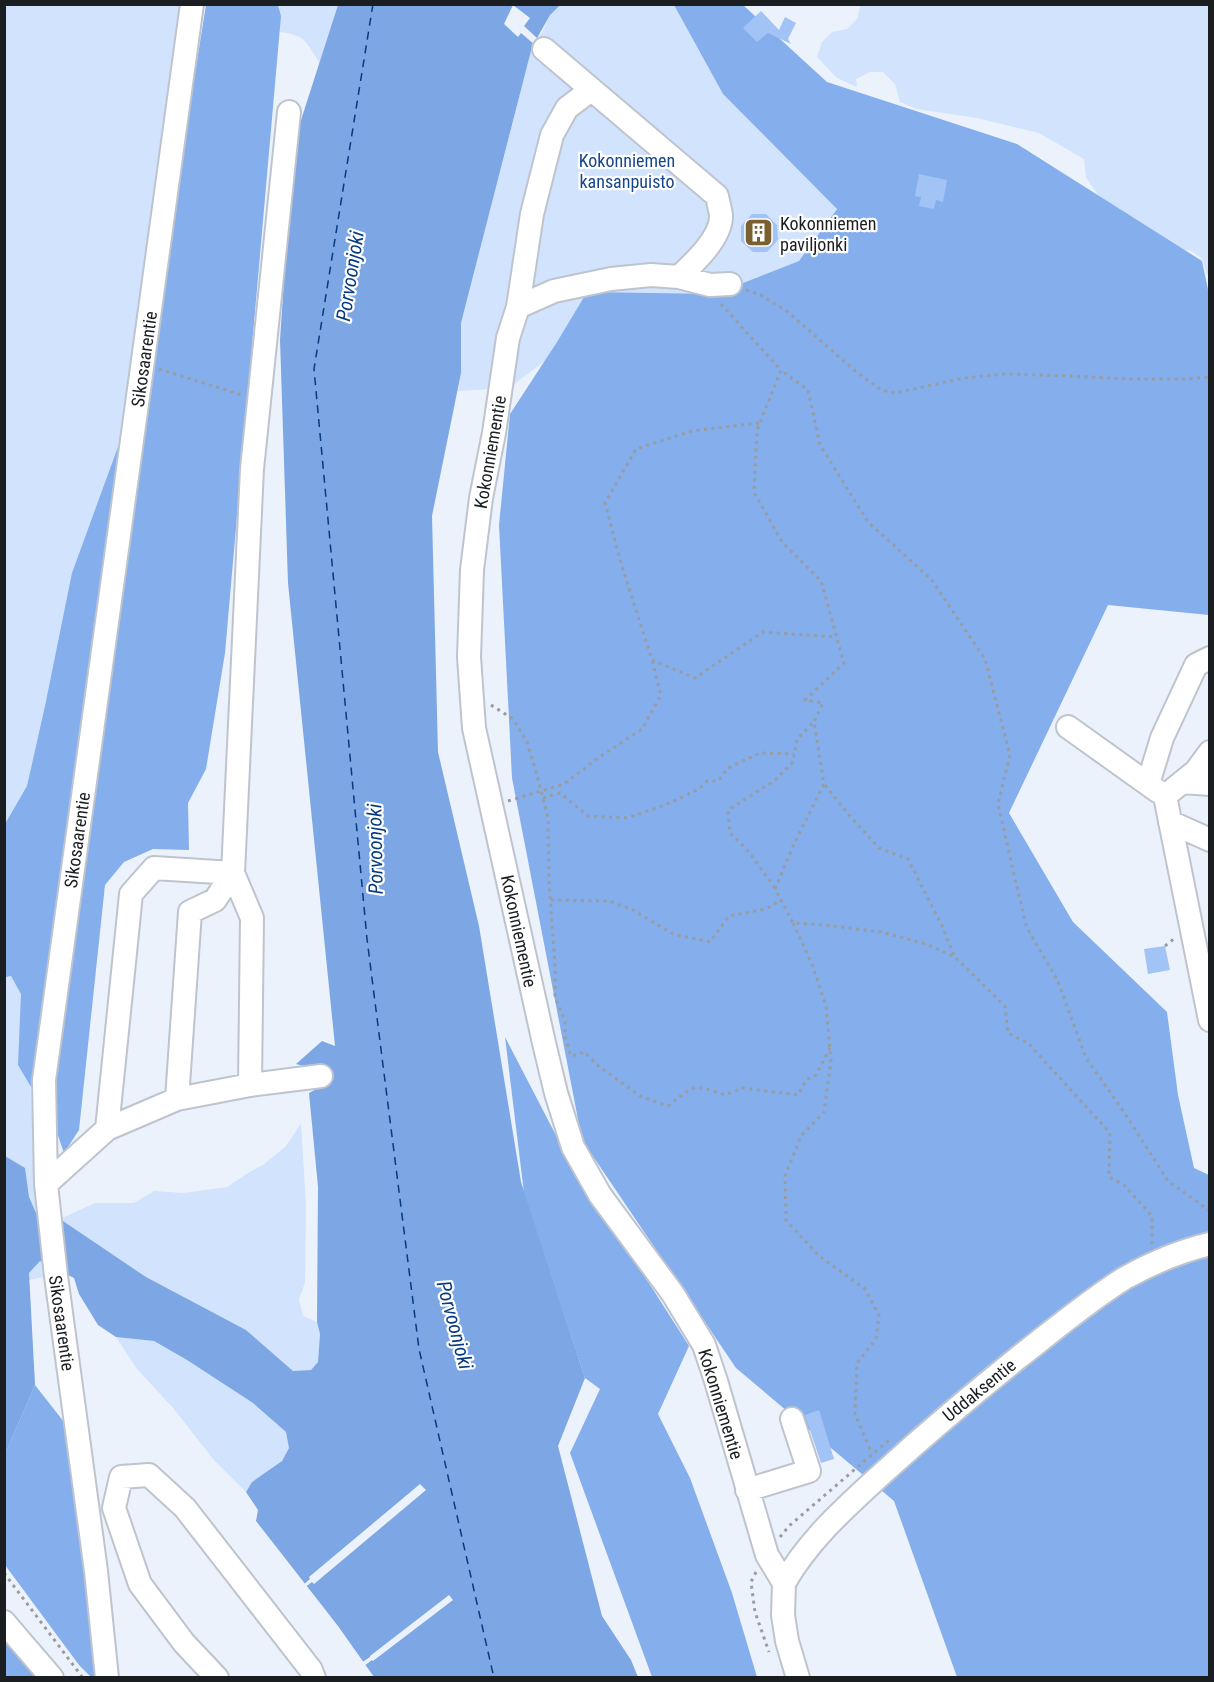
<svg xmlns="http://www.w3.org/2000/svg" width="1214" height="1682" font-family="'Roboto Condensed',sans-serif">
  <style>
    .green { fill: #d2e3fd }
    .forest { fill: #85aeec }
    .water { fill: #7da6e4 }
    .pier { fill: #ecf2fc }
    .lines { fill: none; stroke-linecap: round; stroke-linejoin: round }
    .ferry { stroke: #063a81; stroke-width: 1.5; stroke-dasharray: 8 6; stroke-linecap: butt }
    .building { fill: #a2c3f6 }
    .minor-casing { stroke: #bec4ce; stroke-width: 26 }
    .path { stroke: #989da4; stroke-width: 3; stroke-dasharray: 3 4.5; stroke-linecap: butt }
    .minor { stroke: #fff; stroke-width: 22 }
    .labels { text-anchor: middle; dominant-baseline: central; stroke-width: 4.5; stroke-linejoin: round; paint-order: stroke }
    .park-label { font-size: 18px; fill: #15468f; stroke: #fff }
    .poi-label { font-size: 18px; fill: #1b1e21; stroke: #fff; text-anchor: start }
    .street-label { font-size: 18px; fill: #1b1e21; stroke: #fff }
    .water-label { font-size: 20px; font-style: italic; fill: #063a81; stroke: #fff }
  </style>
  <rect width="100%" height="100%" fill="#ecf2fc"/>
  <path class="green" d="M4,5H182L30,1080L44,1277L29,1280L35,1385L5,1454Z
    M280,5H338L320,64C304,38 306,36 275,31Z
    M551,5H674L723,94L837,208L799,261L715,294L557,342L545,361L509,388L458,391L461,373V323L532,47C542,35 549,20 551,5Z
    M858,5H1209V275H1207L1202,258L1190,250L1169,252L1101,199L1086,178L1084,159L1039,133L977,118L917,109L900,102L895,84L883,72H870L856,79L857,87L837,78L817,57L822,42L832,32L847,29L857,19L860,7Z
    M301,1123L306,1206L305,1283L299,1299L303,1316L317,1322L320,1334L318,1362L311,1370L293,1371L246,1330L146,1277L60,1219L95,1203H134L154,1191L183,1193L227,1187L251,1171L263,1165L286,1146Z
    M116,1337L154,1341L187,1360L253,1403L286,1432L289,1448L282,1461L252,1482L246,1492L213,1459L174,1409L137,1369Z"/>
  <path class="forest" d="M206,5H278L281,16L225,653L206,769L188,803L189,850L153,849L124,862L105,885L79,1130L64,1153L55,1127L18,1065L21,994L11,976L5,977V824L27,786L45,706L72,573L157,340L179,173Z
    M674,5H743L827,82L1017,144L1202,261L1210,299L1209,615L1108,605L1009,813L1073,922L1167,1012L1178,1095L1194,1168L1209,1175V1677H957L894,1501L736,1368L582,1140L512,778L499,525L510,414L557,342L587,292L715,294L799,261L837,209L723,94Z
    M505,1037L561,1145L689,1346L658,1414L690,1478L732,1593L757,1677H652L570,1453L600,1389L585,1378L524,1193Z
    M35,1385L64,1422L100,1675L99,1677H91L79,1665L5,1565V1454Z
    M4,1640H5L35,1677H5Z"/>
  <path class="water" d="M338,5H560L550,15L532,47L461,323V373L432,516L438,752L479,926L521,1182L585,1378L558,1446L602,1616L631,1660L638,1677H374L338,1626L256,1521L258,1510L246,1492L252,1482L282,1461L289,1448L286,1432L253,1403L187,1360L154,1341L116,1337L98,1325L79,1294L74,1278L40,1261L29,1273L35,1385L5,1454V1156L25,1168L29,1197L36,1213L60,1219L146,1277L246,1330L293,1371L311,1370L318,1362L320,1334L317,1322L318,1187L309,1093L322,1086L320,1070L296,1064L322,1041L335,1046L288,583L280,340L293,145Z"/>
  <path class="pier" d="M513,5L530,18L524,26L538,39L535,45L521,33L518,37L504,24Z
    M420,1484L426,1490L314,1584L312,1582L304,1588L302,1586L310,1579L309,1577Z
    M449,1595L453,1600L373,1661L372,1660L364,1666L361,1663L370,1657V1656Z"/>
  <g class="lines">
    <path class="ferry" d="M373,4L314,369L367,939L419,1349L494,1678"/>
  </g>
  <path class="building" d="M761,11L779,30L785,17L796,23L788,39L791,44L768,33L757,42L743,28Z
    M919,174L947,180L943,202L936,200L934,209L919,206L921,197L915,196Z
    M752,214H766L777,225L778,240L767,252H753L741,241V226Z
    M1165,946L1170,970L1148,974L1144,949Z
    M819,1410L834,1459L821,1463L805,1415Z"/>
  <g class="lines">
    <defs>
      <path id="minor" d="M544,49L717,196C718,202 720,208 721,215C722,237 694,263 679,277
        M591,90L567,108L552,135L532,214L518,307L508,338L494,433L481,498L472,570L469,657L474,728L544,1043L556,1093L573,1147L600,1195L673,1294L704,1345L716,1381L767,1555L784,1583L783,1615L787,1641L798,1678
        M518,307L554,291L611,279L651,275L679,277L710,285L730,284
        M1068,727L1159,792
        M1210,752L1196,771L1165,796L1210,1020
        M1182,782L1210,784
        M1148,784L1162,738L1196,665L1210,658
        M1170,822L1210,840
        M250,1085L252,918L233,873L252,469L289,112
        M177,1099L190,912L215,900L233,873
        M107,1129L131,894L154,868L233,873
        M46,1184L107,1129L177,1099L250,1085L321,1076
        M747,1490L809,1471L792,1419
        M784,1583C810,1538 846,1507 884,1472C928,1432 973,1394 1019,1357C1054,1330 1088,1301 1125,1278C1152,1263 1180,1251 1210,1244
        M4,1622L52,1678
        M107,1678L96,1571L56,1276L46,1184L44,1080L192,4
        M217,1678L184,1643L140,1584L114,1508L121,1477L149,1475L185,1508L311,1670L314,1678"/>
    </defs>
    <use href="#minor" class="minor-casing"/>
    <path class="path" d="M746,290L761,295L788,312L855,371L881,390L895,393L964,378L1006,374L1071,376L1129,379H1187L1210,377
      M721,304L781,370
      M159,369L242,395
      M759,423L692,431L636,449L605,503L620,560L652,660L695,678L763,632L837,637
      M491,705L513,719L527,742L537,775L548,818L549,882L555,965V997L565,1021V1037L571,1056L585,1052L596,1064L640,1096L668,1106C696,1084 692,1084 725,1095L742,1088L798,1095L806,1080L816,1075L830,1048
      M825,785L848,814L879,848L908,859L942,926L954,955
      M543,798L560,793L588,816L627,818L665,805L699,789L707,781H718L728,768L760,753L794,754
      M508,801L564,784L598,758L642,729L661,695L652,660
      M775,888L749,852L730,833L728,810L774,781L793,762L797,739L814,722
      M551,900L609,901L633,910L673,934L710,942L729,916L766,909L781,900
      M793,923L812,964L826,1006L831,1061L824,1112L801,1136L785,1176L786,1220L818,1255L865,1289L879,1315L876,1339L857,1363L855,1414L872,1454
      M1165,946L1175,938
      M1152,1244V1216L1124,1185L1109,1177L1110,1133L1028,1043L1008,1033L1005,1006L955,957L926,944L881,932L825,925L793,923L775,889L794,844L824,784L814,722L823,703L805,700L844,663L821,581L782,542L754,492L757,430L781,370L808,390L820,445L868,522L931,579L985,659L1010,755L998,804L1018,892L1027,928L1057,979L1086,1058L1124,1112L1168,1181L1210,1211
      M780,1537L789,1526L889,1440
      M756,1572L751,1582L755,1612L769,1652
      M4,1573L83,1678"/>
    <use href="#minor" class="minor"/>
  </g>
  <defs>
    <symbol id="building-square" viewBox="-11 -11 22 22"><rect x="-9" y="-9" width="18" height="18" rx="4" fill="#7a5f31" stroke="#fff"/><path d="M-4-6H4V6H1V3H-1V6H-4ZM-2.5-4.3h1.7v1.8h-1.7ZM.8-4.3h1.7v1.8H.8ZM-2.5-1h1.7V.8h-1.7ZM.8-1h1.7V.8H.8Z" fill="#fff"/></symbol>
  </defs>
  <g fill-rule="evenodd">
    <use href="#building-square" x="742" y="216" width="33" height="33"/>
  </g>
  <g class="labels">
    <g class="park-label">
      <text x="627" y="160">Kokonniemen<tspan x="627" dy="21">kansanpuisto</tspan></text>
    </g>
    <g class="poi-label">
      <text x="780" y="223">Kokonniemen<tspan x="780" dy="21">paviljonki</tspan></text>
    </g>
    <g class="street-label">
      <text transform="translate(144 359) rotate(-82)">Sikosaarentie</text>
      <text transform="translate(490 452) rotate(-80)">Kokonniementie</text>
      <text transform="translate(77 840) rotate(-82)">Sikosaarentie</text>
      <text transform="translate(519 931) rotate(78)">Kokonniementie</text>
      <text transform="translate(62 1323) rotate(82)">Sikosaarentie</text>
      <text transform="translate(979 1390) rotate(-39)">Uddaksentie</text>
      <text transform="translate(721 1404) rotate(73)">Kokonniementie</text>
    </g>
    <g class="water-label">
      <text transform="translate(350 276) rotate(-81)">Porvoonjoki</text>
      <text transform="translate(375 849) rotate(-91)">Porvoonjoki</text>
      <text transform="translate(455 1325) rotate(75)">Porvoonjoki</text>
    </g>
  </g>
  <rect width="1214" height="1682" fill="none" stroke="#1b1e21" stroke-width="12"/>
</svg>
